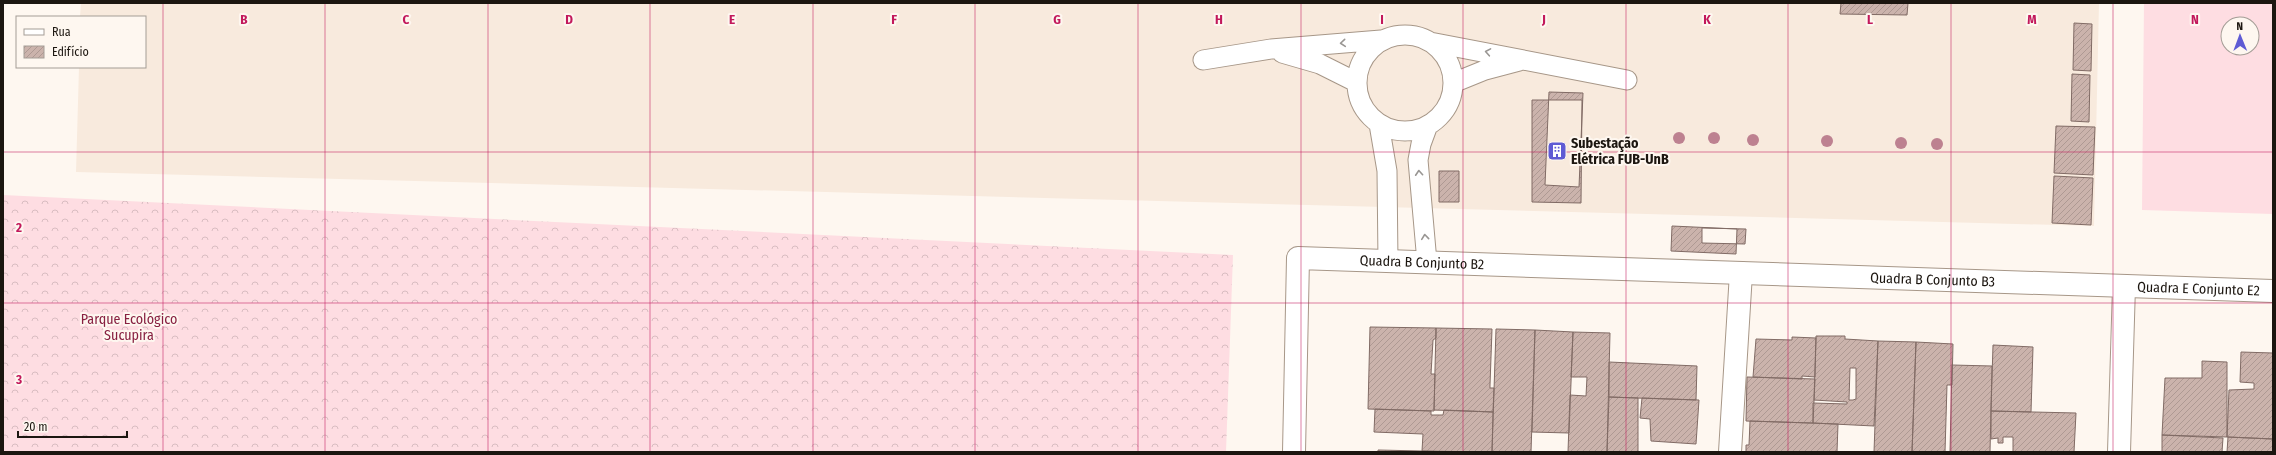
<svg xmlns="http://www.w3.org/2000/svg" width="2276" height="455" font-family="'Fira Sans Condensed',sans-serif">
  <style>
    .built { fill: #f8eadd }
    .grass { fill: #fedde2; fill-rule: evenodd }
    .forest { fill: url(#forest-crowns) }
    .building { fill: url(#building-hatch); stroke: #816b65; fill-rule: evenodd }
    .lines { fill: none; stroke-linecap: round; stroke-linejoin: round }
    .lane-casing { stroke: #a79788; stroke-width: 21 }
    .street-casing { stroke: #a79788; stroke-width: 24 }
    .lane { stroke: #fff; stroke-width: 19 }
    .street { stroke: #fff; stroke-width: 22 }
    .tree { fill: #bd8190 }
    .oneway { stroke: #999693 }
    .grid { fill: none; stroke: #c2185b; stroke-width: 1; stroke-opacity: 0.55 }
    .labels { text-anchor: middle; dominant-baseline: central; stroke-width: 4; stroke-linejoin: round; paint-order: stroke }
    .poi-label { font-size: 14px; font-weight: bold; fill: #1c1610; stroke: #fef7f0; text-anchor: start }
    .street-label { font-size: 14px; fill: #1c1610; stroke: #fef7f0 }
    .park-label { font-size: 14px; fill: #882041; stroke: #fef7f0 }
    .grid-label { font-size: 13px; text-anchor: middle; font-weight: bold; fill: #c2185b; stroke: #fef7f0; stroke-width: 4; stroke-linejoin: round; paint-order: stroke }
  </style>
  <defs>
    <pattern id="forest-crowns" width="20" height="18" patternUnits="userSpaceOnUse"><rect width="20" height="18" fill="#fedde2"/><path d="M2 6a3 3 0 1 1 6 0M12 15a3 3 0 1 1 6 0" fill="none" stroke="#d9bdc1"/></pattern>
    <pattern id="building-hatch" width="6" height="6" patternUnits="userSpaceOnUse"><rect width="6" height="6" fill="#cbb3ac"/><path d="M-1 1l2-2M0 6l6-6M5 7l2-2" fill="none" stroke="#ae9993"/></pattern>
  </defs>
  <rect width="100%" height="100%" fill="#fef7f0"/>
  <path class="built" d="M81,3H2099L2094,226L76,172L79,67H145V17H80Z"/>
  <path class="grass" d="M2144,3H2273V214L2142,210ZM2228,24H2252V48H2228Z"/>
  <path class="forest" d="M3,195L1233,255L1226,452H3Z"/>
  <path class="building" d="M1841,3H1908L1907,15L1840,14Z
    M2074,23L2092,24L2091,71L2073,70Z
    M2072,74L2090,75L2089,122L2071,121Z
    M1549,92L1583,93L1579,187L1545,185Z
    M1532,100H1582L1581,203L1532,202Z
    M2056,126L2095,127L2093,175L2054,173Z
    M1439,171H1459V202H1439Z
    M2054,176L2093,178L2091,225L2052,223Z
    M1672,226L1737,229L1736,254L1671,251Z
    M1702,228L1746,229L1745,244L1702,243Z
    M1370,327L1436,328V338L1433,340L1431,374H1435L1434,411L1368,409Z
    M1436,328L1492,329L1490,385V388H1494L1493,412L1434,410Z
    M1496,329L1535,330L1531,452H1492Z
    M1535,330L1573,332L1569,433L1532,432Z
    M1573,332L1610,333L1607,452H1568L1570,395L1586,396L1587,377H1571Z
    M1816,336H1845V339L1878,341L1874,426L1813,423V403L1847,404V402L1814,400ZM1850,368H1856V399L1853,400H1849Z
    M1792,337L1816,338L1815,377L1802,376V379L1753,377L1756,339L1792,340Z
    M1878,341L1916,342L1912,452H1874Z
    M1916,342L1953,344L1952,385H1947L1945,452H1912Z
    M1993,345L2033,347L2031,412L1991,411Z
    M2241,352L2273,353V439L2227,437L2229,390L2254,389V383L2240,382Z
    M2202,361L2227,362V437L2162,435L2165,378H2202Z
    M1609,362L1697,366L1696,400L1609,397Z
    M1952,365L1992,366L1990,452H1950Z
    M1747,377L1815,379L1813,423L1746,421Z
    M1609,397L1638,398V452H1607Z
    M1642,398L1699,400L1696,444L1651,441L1650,419L1640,418Z
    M1375,409L1431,411V415H1443L1444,410L1493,412L1492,452L1422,451L1423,434L1374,432Z
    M1991,411L2076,413L2074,452H2013V437H2003V443H1998V438L1991,439Z
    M1750,421L1838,424L1837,452H1746V445H1749Z
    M2162,435L2223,438L2222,452H2162Z
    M2228,437L2273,439V452H2227Z
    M1378,450L1422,451L1452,452H1378Z"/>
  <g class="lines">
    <defs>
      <path id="lane" d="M1357 83a48 48 0 1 1 96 0a48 48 0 1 1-96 0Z
        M1430,42L1627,80
        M1282,53L1320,64L1356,82
        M1203,60L1271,49L1381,40
        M1453,83L1485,70L1519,61
        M1379,124L1387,171L1388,261
        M1427,262L1418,160L1421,144L1428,125"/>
      <g id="street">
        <path id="s1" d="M1294,452L1298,258L2273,291"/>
        <path d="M1730,452L1741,273"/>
        <path d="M2119,452L2124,286"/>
      </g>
    </defs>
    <use href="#lane" class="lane-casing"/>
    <use href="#street" class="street-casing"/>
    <use href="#lane" class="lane"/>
    <use href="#street" class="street"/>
  </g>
  <g class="tree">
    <circle cx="1679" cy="138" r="6"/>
    <circle cx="1714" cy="138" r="6"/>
    <circle cx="1753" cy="140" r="6"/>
    <circle cx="1827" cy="141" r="6"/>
    <circle cx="1901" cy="143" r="6"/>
    <circle cx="1937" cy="144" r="6"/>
  </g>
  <defs><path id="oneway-chevron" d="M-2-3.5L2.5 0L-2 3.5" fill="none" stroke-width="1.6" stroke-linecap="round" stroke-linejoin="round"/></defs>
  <g class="oneway">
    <use href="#oneway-chevron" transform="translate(1343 43) rotate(175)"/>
    <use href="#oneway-chevron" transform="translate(1488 52) rotate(-170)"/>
    <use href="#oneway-chevron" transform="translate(1419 173) rotate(-94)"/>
    <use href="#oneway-chevron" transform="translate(1425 237) rotate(-96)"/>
  </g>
  <path class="grid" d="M163,3V452M325,3V452M488,3V452M650,3V452M813,3V452M975,3V452M1138,3V452M1301,3V452M1463,3V452M1626,3V452M1788,3V452M1951,3V452M2113,3V452M3,152H2273M3,303H2273"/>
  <defs>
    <symbol id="building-square" viewBox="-11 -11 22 22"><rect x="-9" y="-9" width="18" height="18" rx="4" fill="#5f5bd4" stroke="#fef7f0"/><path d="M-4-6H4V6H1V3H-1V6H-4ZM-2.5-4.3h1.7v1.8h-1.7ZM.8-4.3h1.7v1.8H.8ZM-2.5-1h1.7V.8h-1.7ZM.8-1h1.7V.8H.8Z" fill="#fff"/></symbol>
  </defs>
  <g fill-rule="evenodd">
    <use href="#building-square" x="1546" y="140" width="22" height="22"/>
  </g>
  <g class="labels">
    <g class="poi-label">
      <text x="1571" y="143">Subestação<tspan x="1571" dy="16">Elétrica FUB-UnB</tspan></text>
    </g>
    <g class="street-label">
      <text stroke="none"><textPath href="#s1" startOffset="318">Quadra B Conjunto B2</textPath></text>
      <text stroke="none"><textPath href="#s1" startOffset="829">Quadra B Conjunto B3</textPath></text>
      <text stroke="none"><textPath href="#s1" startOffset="1095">Quadra E Conjunto E2</textPath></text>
    </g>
    <g class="park-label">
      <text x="129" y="319">Parque Ecológico<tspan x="129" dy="16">Sucupira</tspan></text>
    </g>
  </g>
  <g class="grid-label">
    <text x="244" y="24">B</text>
    <text x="406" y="24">C</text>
    <text x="569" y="24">D</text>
    <text x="732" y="24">E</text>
    <text x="894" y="24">F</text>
    <text x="1057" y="24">G</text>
    <text x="1219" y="24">H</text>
    <text x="1382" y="24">I</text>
    <text x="1544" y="24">J</text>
    <text x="1707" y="24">K</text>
    <text x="1870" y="24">L</text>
    <text x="2032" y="24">M</text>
    <text x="2195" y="24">N</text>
    <text x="19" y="232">2</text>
    <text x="19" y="384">3</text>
  </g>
  <rect width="2276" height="455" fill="none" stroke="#1c1610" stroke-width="8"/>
  <rect x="16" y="16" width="130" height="52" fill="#fef7f0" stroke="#a49d96"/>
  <rect x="24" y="29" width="20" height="6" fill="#ffffff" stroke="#a49d96"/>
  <text x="52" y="36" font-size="12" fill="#1c1610">Rua</text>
  <rect x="24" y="46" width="20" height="12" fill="url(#building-hatch)" stroke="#a49d96"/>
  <text x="52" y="56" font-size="12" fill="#1c1610">Edifício</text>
  <g transform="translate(2240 36) rotate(359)"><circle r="19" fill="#fef7f0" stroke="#a49d96"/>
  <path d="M0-3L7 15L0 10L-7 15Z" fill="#5f5bd4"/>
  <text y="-6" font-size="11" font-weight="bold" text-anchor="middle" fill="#1c1610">N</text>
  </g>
  <path d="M18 431v6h109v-6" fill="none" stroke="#1c1610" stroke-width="2"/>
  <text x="24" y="431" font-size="12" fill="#1c1610" stroke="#fef7f0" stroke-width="3" paint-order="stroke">20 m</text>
</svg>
